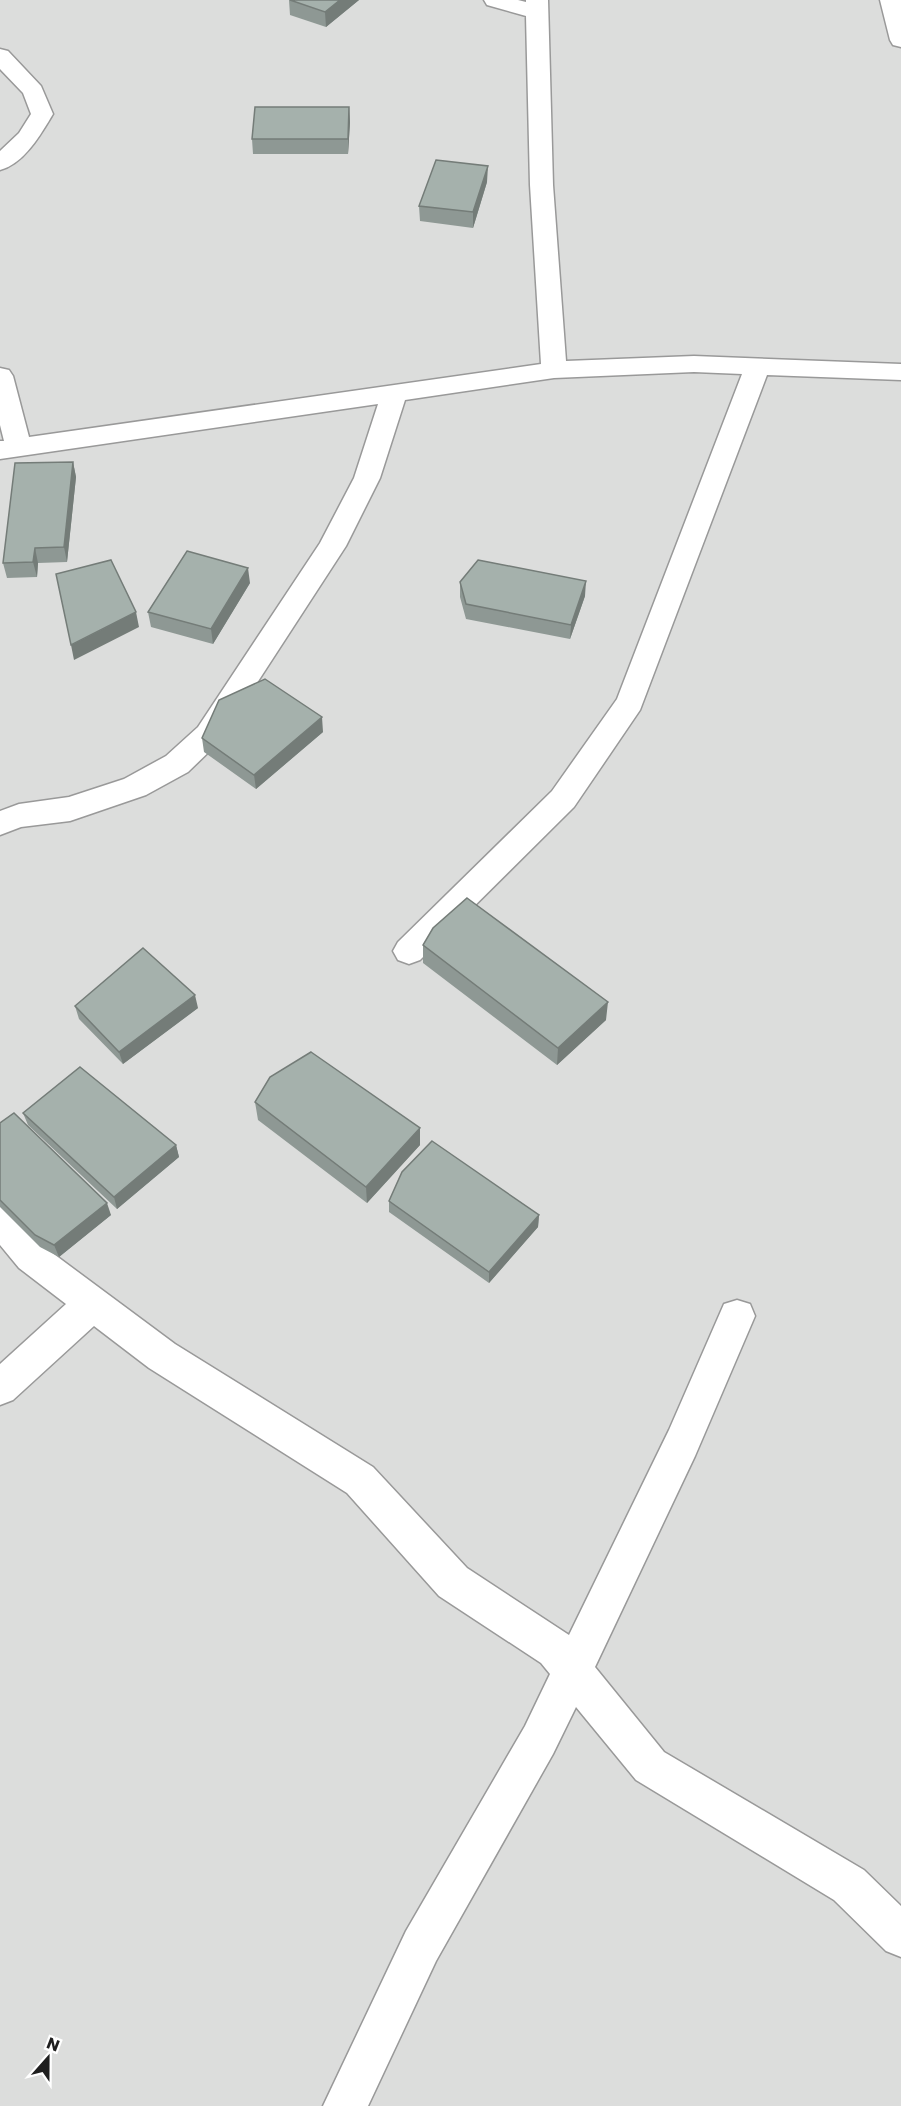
<svg xmlns="http://www.w3.org/2000/svg" width="901" height="2106" font-family="Poppins,sans-serif">
  <style>
    .residential { fill: #dcdddc }
    .lines { fill: none; stroke-linecap: round; stroke-linejoin: round }
    .minor-casing { stroke: #999; stroke-width: 3 }
    .minor { fill: #fff; fill-rule: evenodd }
    .wall { fill: #8e9894 }
    .shaded-wall { fill: #747c78 }
    .building { fill: #a5b1ac; stroke: #747c78; stroke-width: 1.5 }
  </style>
  <rect width="100%" height="100%" fill="#e5efed"/>
  <path class="residential" d="M0,0H901V2106H0Z"/>
  <g class="lines">
    <defs>
      <path id="minor" d="M484,0H518L526,2V0H548L553,185L566,361L694,356L901,364V380L767,375L640,710L574,807L420,960L409,964L398,960L393,951L398,942L552,791L617,699L742,374L694,372L554,378L405,400L380,478L346,546L218,743L188,772L146,795L70,821L21,827L0,835V811L19,804L69,797L124,779L166,756L198,727L320,543L354,478L378,404L0,459V441H4L0,425V368L9,370L13,376L29,437L541,364L530,185L526,16L487,5Z
        M880,0H901V47L893,45L890,40Z
        M0,49L8,51L41,86L53,114C41,134 24,164 0,170V151L19,133L31,114L23,93L0,69Z
        M0,1203L12,1207L43,1246L175,1344L373,1467L467,1568L569,1635L669,1430L724,1304L737,1300L750,1304L755,1316L695,1456L595,1667L664,1752L864,1870L901,1906V1957L886,1951L834,1900L636,1780L576,1707L553,1754L436,1961L368,2106H323L406,1931L525,1726L550,1674L541,1663L439,1596L347,1493L149,1368L94,1326L13,1400L0,1405V1364L66,1304L19,1268L0,1245Z"/>
    </defs>
    <use href="#minor" class="minor-casing"/>
    <use href="#minor" class="minor"/>
  </g>
  <path class="wall" d="M289,0H359L326,27L290,15Z
    M349,107L350,122L348,154H253L252,139Z
    M487,182L473,228L420,221L419,206Z
    M73,462L76,477L67,562L38,563L37,577L7,578L3,563Z
    M460,582L585,596L570,639L466,619L460,597Z
    M250,583L213,644L151,627L148,612Z
    M323,732L256,789L204,752L202,738Z
    M423,945L606,1020L557,1065L423,963Z
    M75,1006L198,1008L123,1064L79,1019Z
    M255,1102L420,1128V1145L367,1203L258,1120Z
    M23,1113L176,1145L179,1157L117,1209L28,1125Z
    M0,1123L111,1215L59,1257L40,1247L0,1207Z
    M389,1201L539,1215L538,1227L489,1283L389,1212Z"/>
  <path class="shaded-wall" d="M340,0H359L326,27L325,12Z
    M349,107L350,122L348,154V139Z
    M488,166L487,182L473,228V212Z
    M73,462L76,477L67,562L64,547Z
    M35,548L38,563L37,577L33,562Z
    M248,568L250,583L213,644L211,629Z
    M586,581L585,596L570,639L571,625Z
    M136,612L139,627L74,660L71,645Z
    M322,717L323,732L256,789L254,775Z
    M195,995L198,1008L123,1064L119,1052Z
    M608,1002L606,1020L557,1065L558,1048Z
    M420,1128V1145L367,1203L366,1187Z
    M176,1145L179,1157L117,1209L114,1197Z
    M107,1203L111,1215L59,1257L54,1245Z
    M539,1215L538,1227L489,1283V1272Z"/>
  <path class="building" d="M290,0H340L325,12Z
    M255,107H349L348,139H252Z
    M436,160L488,166L473,212L419,206Z
    M73,462L64,547L35,548L33,562L3,563L15,463Z
    M187,551L248,568L211,629L148,612Z
    M111,560L136,612L71,645L56,574Z
    M478,560L586,581L571,625L466,604L460,582Z
    M265,679L322,717L254,775L202,738L219,700Z
    M467,898L608,1002L558,1048L423,945L433,928Z
    M143,948L195,995L119,1052L75,1006Z
    M311,1052L420,1128L366,1187L255,1102L270,1077Z
    M80,1067L176,1145L114,1197L23,1113Z
    M14,1113L107,1203L54,1245L35,1235L0,1200V1123Z
    M432,1141L539,1215L489,1272L389,1201L402,1172Z"/>
  <g transform="translate(48 2058) rotate(21)" stroke="#ffffff" stroke-width="4.5" paint-order="stroke">
  <path d="M0-4.5L10 22L0 15L-10 22Z" fill="#1f1f1f"/>
  <text y="-9" font-size="16" font-weight="bold" text-anchor="middle" fill="#1f1f1f">N</text>
  </g>
</svg>
